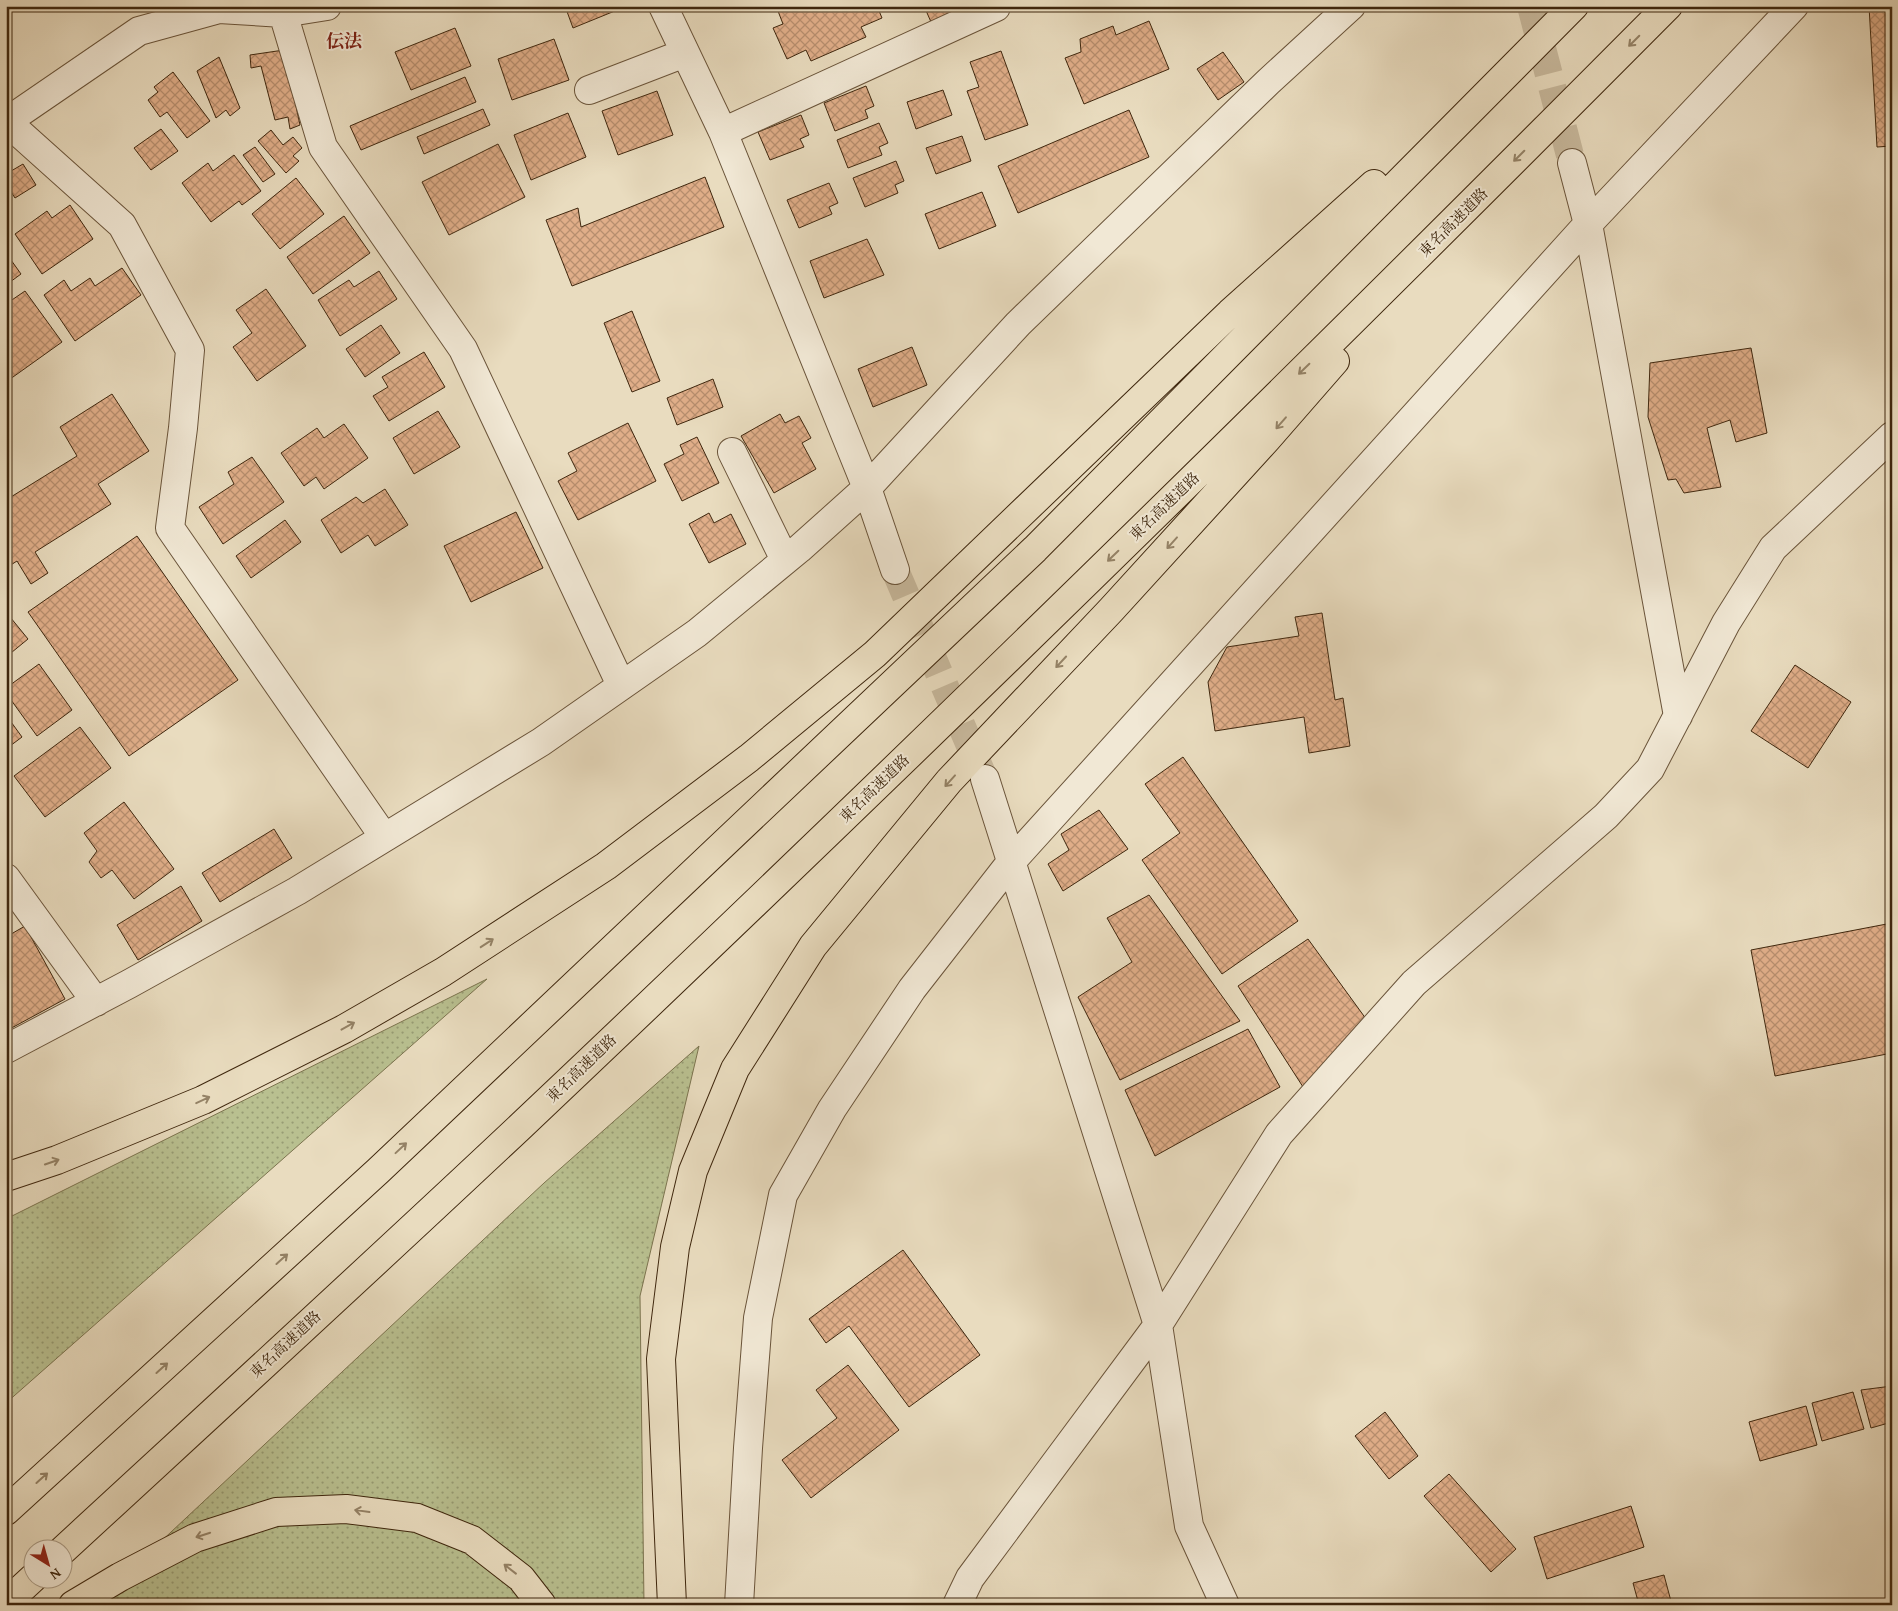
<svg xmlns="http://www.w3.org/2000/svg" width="1898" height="1611" font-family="'Gentium Book Plus','Noto Serif JP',serif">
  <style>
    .grass { fill: url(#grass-dots); stroke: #7c744f }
    .building { fill: url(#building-cross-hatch); stroke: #3f270e }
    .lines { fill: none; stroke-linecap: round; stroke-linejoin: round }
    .minor-tunnel { stroke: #c7b89c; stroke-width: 28; stroke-dasharray: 28 14; stroke-linecap: butt }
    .minor-casing { stroke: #6a543a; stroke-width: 30 }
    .highway-casing { stroke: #3f270e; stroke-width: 30 }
    .minor { stroke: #f1e8d5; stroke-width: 28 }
    .highway { stroke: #e9dcbf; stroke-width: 28 }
    .oneway { stroke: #948266 }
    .labels { text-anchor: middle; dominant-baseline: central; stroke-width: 4; stroke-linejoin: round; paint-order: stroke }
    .street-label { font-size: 15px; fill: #3f270e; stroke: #f1e8d5 }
    .quarter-label { font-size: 18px; font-weight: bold; fill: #7a1f14; stroke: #f1e8d5 }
  </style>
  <defs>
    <pattern id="grass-dots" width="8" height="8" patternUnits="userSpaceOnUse" patternTransform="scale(1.25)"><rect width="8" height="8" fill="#b9c090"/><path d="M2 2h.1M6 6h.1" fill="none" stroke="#989c74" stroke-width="1.8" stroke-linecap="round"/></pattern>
    <pattern id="building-cross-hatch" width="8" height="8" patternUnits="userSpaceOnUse" patternTransform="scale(1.25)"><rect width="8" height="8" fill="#e0ae89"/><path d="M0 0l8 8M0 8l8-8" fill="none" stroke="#b78e6e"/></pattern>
  </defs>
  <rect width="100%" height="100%" fill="#e9dcbf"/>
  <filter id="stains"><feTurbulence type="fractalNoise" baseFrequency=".004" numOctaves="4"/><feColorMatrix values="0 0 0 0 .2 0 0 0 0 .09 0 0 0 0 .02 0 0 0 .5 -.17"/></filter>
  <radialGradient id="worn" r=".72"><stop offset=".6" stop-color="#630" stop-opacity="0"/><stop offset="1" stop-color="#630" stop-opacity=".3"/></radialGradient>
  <path class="grass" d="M487,979L6,1403V1219Z
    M699,1046L640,1296L644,1605H93L544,1183Z"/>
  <path class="building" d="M565,6H627L573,28Z
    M788,6H842L843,9L848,6H877L882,18L861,27L866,37L811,61L806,50L787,59L773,28L783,24L778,11Z
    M924,6H965L931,22Z
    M1869,6H1892V146L1877,147Z
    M1149,21L1169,69L1084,104L1065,58L1081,52L1080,39L1113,26L1116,35Z
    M455,28L471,66L411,90L395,52Z
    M554,39L569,80L512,100L498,59Z
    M284,50L300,125L290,129L288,117L275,120L261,66L251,68L250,55Z
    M1001,51L1028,125L985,140L967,91L979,87L970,62Z
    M1223,52L1244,82L1218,100L1197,69Z
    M219,57L240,108L230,116L226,110L216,118L197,71Z
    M173,72L210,121L187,138L167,112L160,117L148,100L158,92L154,87Z
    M465,77L476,102L361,150L350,126Z
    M866,86L874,106L865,110L868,118L835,131L824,103Z
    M943,90L952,115L916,129L907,102Z
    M657,91L673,135L618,155L602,111Z
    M483,109L490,125L424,154L417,137Z
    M1129,110L1149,157L1018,213L998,166Z
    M568,113L586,157L531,180L514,135Z
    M801,115L809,135L800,139L804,147L770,160L758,132Z
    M879,123L888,143L879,147L882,155L848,168L837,140Z
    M161,129L178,151L151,170L134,148Z
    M271,130L283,145L293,137L302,148L293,156L299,161L286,173L258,141Z
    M962,136L971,161L936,174L926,148Z
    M498,144L525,197L449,235L422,182Z
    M255,147L275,174L263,182L243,155Z
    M234,155L261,191L242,205L239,201L211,222L182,183L208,163L213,171Z
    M896,161L904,181L895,185L898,193L865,207L853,178Z
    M23,164L36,185L15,198L6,184V174Z
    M705,177L724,227L572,286L546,220L578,208L581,227Z
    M296,178L324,214L280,249L252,214Z
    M829,183L838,203L829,207L832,214L799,228L787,200Z
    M982,192L996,226L939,249L925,214Z
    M70,205L93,239L42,274L15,234L47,211L52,218Z
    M344,216L370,253L313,294L287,257Z
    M867,239L884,275L824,298L810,261Z
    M6,253L21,274L6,285Z
    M122,268L141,295L75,341L44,295L64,280L71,291L90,278L95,286Z
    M379,271L397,299L340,336L318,300L349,280L354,287Z
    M266,289L306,346L257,381L233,347L252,333L236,310Z
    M25,291L62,342L6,382V324L10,322L6,317V304Z
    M632,311L660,381L632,392L604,323Z
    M381,325L400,353L365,377L346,349Z
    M912,347L927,385L873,407L858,369Z
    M1751,348L1767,433L1736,442L1730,420L1707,428L1721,487L1684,493L1676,479L1668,480L1648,417L1650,363Z
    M424,352L445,387L389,421L373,396L388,387L382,377Z
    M713,379L723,407L677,425L667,398Z
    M112,394L149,451L98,484L111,504L35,552L48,573L31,584L17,561L6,568V500L77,456L60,427Z
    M438,411L460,447L414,474L393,438Z
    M780,414L785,423L799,416L811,438L802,443L816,469L774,493L741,436Z
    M628,423L656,481L578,520L558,481L577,471L568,453Z
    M344,424L368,458L324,489L316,477L304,486L281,453L317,428L324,438Z
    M697,437L719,483L682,501L664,464L684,454L680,445Z
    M252,457L284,502L223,544L199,507L234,484L228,472Z
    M385,489L408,525L375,546L368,535L341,553L321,520L356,497L363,503Z
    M516,512L543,568L471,602L444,546Z
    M709,513L714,523L731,514L746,544L709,563L689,524Z
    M285,520L301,542L251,578L236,556Z
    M137,536L238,680L129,756L28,612Z
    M6,612L28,639L6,657Z
    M1322,613L1335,700L1343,698L1350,746L1309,753L1304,717L1215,731L1208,682L1227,647L1299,636L1295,617Z
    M39,664L72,710L37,736L6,693V688Z
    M1795,665L1851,702L1808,768L1751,731Z
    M6,715L22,737L6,749Z
    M80,727L111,768L45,817L14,776Z
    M1183,757L1298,921L1222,974L1142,860L1180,833L1145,784Z
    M124,802L174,869L134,899L112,870L101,878L89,862L97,851L84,833Z
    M1099,810L1128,849L1063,891L1048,864L1069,850L1061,834Z
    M274,829L292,858L220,902L202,873Z
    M181,886L202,921L138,960L117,925Z
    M1149,895L1240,1021L1120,1080L1078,997L1132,962L1107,918Z
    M1892,923V1053L1775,1076L1751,950Z
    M25,926L65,999L6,1031V937Z
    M1308,939L1369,1023L1305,1090L1238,986Z
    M1248,1029L1280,1087L1155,1156L1125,1090Z
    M903,1250L980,1355L909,1407L849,1326L826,1343L809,1319Z
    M848,1365L899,1430L811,1498L782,1460L837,1418L816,1390Z
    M1892,1386V1422L1871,1428L1861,1390Z
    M1853,1392L1864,1429L1822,1441L1812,1403Z
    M1806,1406L1817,1445L1760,1461L1749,1422Z
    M1385,1412L1418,1456L1389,1479L1355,1436Z
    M1449,1474L1516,1549L1491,1572L1424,1496Z
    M1631,1506L1644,1547L1547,1579L1534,1537Z
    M1664,1575L1672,1605H1639L1633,1583Z"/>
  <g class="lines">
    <path class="minor-tunnel" d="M1531,6L1572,163
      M895,570L983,776"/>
    <defs>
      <path id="minor" d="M663,6L723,132L867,488L895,570
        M283,13L323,147L463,349L621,685
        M589,90L685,53
        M6,121L122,225L190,350L183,428L170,528L384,837
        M6,122L139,31L219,9L283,13L327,6
        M723,132L996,7
        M1572,163L1588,224L1678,716
        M732,452L785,560
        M985,779L1158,1325L1189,1526L1225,1605
        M6,878L96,1002
        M6,1049L129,984L297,891L541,742L697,633L799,549L867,488L1018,324L1268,82L1351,6
        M739,1605L748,1448L758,1318L783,1195L832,1109L912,989L1011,862L1588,224L1794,6
        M957,1605L970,1578L1158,1325L1279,1134L1414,983L1606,816L1650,769L1726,623L1773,548L1892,436"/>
      <path id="highway" d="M6,1177L57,1160L203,1100L344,1029L443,972L606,866L749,758L875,654L1230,313L1374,184
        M6,1511L378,1171L1035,549L1574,6
        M62,1551C216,1409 370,1268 522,1125C910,758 1291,385 1668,6
        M6,1603L33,1578
        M73,1605L120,1577L195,1538L276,1512L346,1509L417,1518L472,1540L521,1578L542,1605
        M672,1605L661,1359L675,1247L693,1171L735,1069L813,946L949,781L1111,610L1267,439L1335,361"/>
    </defs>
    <use href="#minor" class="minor-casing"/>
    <use href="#highway" class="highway-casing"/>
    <use href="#minor" class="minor"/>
    <use href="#highway" class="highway"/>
  </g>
  <defs><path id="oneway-shaft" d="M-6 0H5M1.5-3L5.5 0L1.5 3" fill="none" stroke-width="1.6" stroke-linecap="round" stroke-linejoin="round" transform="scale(1.25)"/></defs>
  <g class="oneway">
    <use href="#oneway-shaft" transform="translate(1634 41) rotate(135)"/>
    <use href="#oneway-shaft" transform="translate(1519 156) rotate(135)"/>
    <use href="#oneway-shaft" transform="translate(1304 369) rotate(136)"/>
    <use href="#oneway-shaft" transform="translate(1281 423) rotate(131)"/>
    <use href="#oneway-shaft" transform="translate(1172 543) rotate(132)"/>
    <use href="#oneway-shaft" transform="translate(1113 556) rotate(136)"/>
    <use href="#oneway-shaft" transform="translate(1061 662) rotate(133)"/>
    <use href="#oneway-shaft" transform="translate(950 781) rotate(132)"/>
    <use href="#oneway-shaft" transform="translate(487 943) rotate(-33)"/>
    <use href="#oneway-shaft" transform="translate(348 1026) rotate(-29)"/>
    <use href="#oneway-shaft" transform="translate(203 1100) rotate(-25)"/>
    <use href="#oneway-shaft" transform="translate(401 1148) rotate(-43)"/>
    <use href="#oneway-shaft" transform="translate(52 1162) rotate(-19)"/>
    <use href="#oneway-shaft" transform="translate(282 1259) rotate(-42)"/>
    <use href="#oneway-shaft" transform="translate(162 1368) rotate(-42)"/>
    <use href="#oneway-shaft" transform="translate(42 1478) rotate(-42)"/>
    <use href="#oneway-shaft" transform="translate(362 1511) rotate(-172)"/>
    <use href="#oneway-shaft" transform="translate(203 1535) rotate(162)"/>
    <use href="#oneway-shaft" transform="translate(510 1569) rotate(-142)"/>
  </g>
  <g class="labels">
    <g class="street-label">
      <text transform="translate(1453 222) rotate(-45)">東名高速道路</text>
      <text transform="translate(1164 506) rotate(-44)">東名高速道路</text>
      <text transform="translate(874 788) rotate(-44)">東名高速道路</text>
      <text transform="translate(581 1068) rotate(-44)">東名高速道路</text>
      <text transform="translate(285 1344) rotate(-43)">東名高速道路</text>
    </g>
    <g class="quarter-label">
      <text x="344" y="40">伝法</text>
    </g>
  </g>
  <rect width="1898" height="1611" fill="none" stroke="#e9dcbf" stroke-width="25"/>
  <rect x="8" y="8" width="1883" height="1596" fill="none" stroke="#3f270e" stroke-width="2.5"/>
  <rect x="12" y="12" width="1873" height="1586" fill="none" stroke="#3f270e"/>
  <g transform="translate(48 1564) rotate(143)"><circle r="24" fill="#f1e8d5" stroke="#aa9b85"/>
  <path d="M0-4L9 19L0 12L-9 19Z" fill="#8f2418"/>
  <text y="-8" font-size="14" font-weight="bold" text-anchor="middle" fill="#3f270e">N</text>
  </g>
  <rect width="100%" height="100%" filter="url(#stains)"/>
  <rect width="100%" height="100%" fill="url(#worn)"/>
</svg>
